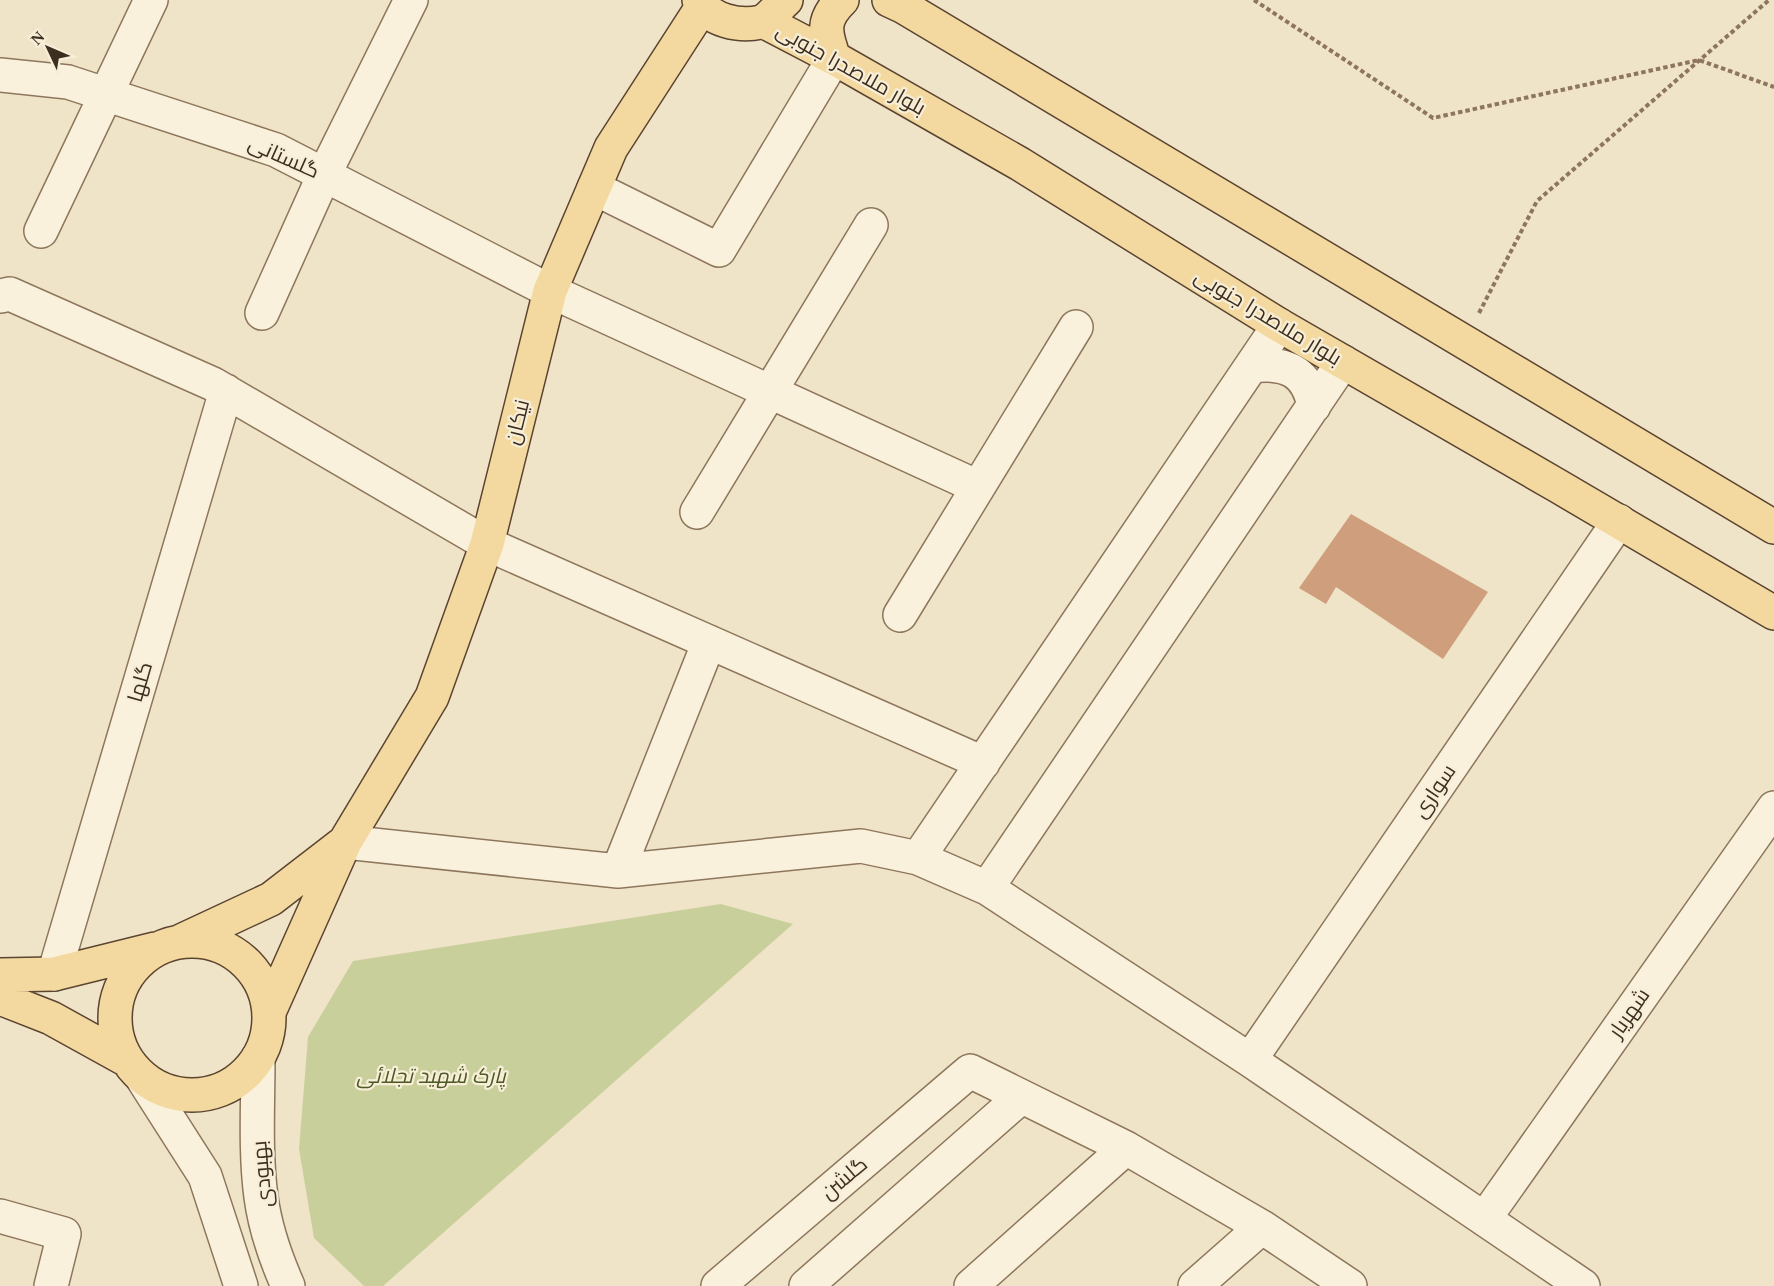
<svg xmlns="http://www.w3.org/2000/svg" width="1774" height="1286" font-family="'Times New Roman',Cairo,serif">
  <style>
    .green { fill: #c9cf9b }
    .building { fill: #cf9f7d }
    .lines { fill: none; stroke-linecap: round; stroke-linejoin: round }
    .minor-casing { stroke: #8d765c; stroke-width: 36 }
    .major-casing { stroke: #5b4430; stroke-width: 36 }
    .path { stroke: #8d765c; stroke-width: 4; stroke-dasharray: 4.5 3; stroke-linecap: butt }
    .minor { stroke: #faf1dc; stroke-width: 33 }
    .major { stroke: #f3d9a0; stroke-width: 33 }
    .labels { text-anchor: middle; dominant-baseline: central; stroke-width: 4.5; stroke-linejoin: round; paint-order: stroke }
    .street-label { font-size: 21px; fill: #3d2e20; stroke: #f7eed8 }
    .park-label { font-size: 21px; font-style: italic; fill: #4d5a26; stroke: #f7eed8 }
  </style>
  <rect width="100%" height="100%" fill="#f0e4c8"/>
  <path class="green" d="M721,904L793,924L383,1286H364L314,1238L299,1149L308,1037L353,961Z"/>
  <path class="building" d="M1351,514L1488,592L1443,659L1336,587L1326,604L1299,588Z"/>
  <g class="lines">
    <defs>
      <path id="minor" d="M0,75L68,82L276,150L550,291L978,487
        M594,188L719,250L834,58
        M41,231L151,0
        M0,296L10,294L213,384L487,544L983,763
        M262,313L324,175L411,0
        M1252,366C1285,362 1307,370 1314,406
        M697,512L871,225
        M900,615L1076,327
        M345,842L618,871L861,846L918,858L987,888L1250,1060L1583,1286
        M918,858L1279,325
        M618,871L709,642
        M987,888L1343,362
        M54,974L226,391
        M258,1058C258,1104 255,1152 261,1197C265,1227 276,1259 288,1286
        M1250,1060L1619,521
        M143,1079L205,1176L241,1286
        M0,1216L64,1234L51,1286
        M1485,1218L1774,808
        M718,1286L970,1071L1126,1148L1262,1227L1350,1286
        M806,1286L1021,1097
        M971,1286L1126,1148
        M1195,1286L1262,1227"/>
      <path id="major" d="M699,0C709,21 740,27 761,22C769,19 779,6 786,0
        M889,0L904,7L1774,527
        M763,21L834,58L1020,164L1279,325L1558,486L1774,613
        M834,58C825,33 821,20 842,0
        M115 1018a77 77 0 1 1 154 0a77 77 0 1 1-154 0Z
        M181,941L271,899L341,845
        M0,975L54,974L155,949
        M0,998L51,1018L127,1060
        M270,1010L345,842L432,697L487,544L550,291L611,148L702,7"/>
    </defs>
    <use href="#minor" class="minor-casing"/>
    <use href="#major" class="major-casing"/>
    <path class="path" d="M1254,0L1433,118L1699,60L1774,87
      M1479,313L1537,201L1769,0"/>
    <use href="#minor" class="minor"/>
    <use href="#major" class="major"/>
  </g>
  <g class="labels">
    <g class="street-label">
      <text transform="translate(851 69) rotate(29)">بلوار ملاصدرا جنوبی</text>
      <text transform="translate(284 157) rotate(24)">گلستانی</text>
      <text transform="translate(1268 317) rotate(31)">بلوار ملاصدرا جنوبی</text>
      <text transform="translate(517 422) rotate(-76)">نیکان</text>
      <text transform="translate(140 682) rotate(-74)">گلها</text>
      <text transform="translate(1434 791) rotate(-56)">سواری</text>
      <text transform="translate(1629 1013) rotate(-55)">شهریار</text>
      <text transform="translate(262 1174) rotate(-95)">بهبودی</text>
      <text transform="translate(844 1178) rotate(-40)">گلشن</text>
    </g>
    <g class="park-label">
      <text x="431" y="1076">پارک شهید تجلائی</text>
    </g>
  </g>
  <g transform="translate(48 48) rotate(314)" stroke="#f7eed8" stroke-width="4.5" paint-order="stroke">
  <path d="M0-4.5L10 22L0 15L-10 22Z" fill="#3d2e20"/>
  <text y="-9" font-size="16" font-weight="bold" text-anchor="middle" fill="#3d2e20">N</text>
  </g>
</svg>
